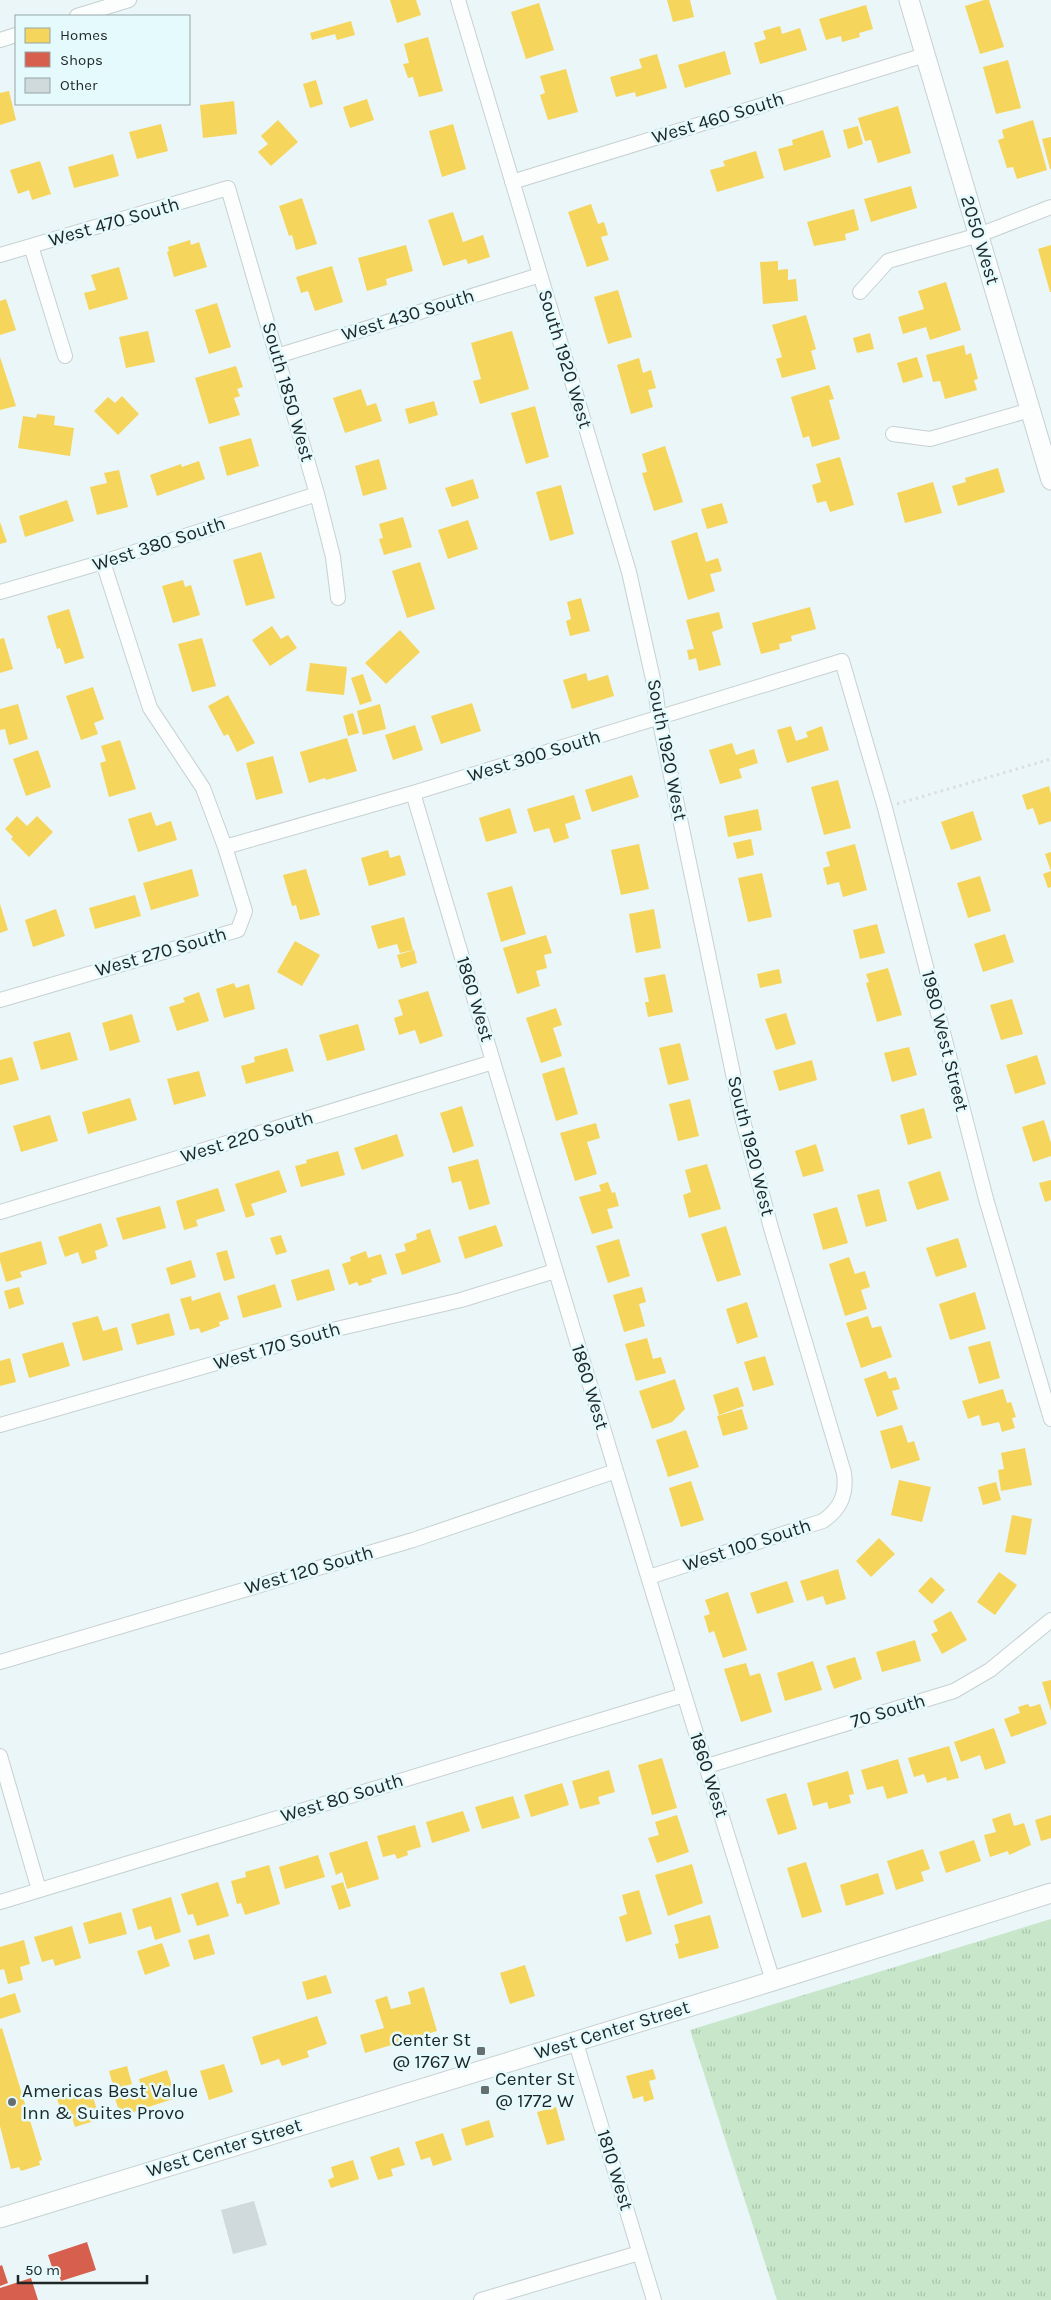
<svg xmlns="http://www.w3.org/2000/svg" width="1051" height="2300" font-family="Karla,sans-serif">
  <style>
    .grass { fill: url(#grass-tufts) }
    .homes { fill: #f6d55c }
    .shops { fill: #d6604d }
    .building { fill: #d0d9dc }
    .lines { fill: none; stroke-linecap: round; stroke-linejoin: round }
    .street-casing { stroke: #c7d0d1; stroke-width: 16 }
    .secondary-casing { stroke: #c7d0d1; stroke-width: 21 }
    .path { stroke: #dcdfdf; stroke-width: 3; stroke-dasharray: 2.5 4; stroke-linecap: butt }
    .street { stroke: #fcfefe; stroke-width: 14 }
    .secondary { stroke: #fcfefe; stroke-width: 19 }
    .poi-dot { fill: #666f70; stroke: #e5fafc; stroke-width: 2 }
    .labels { text-anchor: middle; dominant-baseline: central; stroke-width: 5; stroke-linejoin: round; paint-order: stroke }
    .street-label { font-size: 19px; fill: #1f2627; stroke: #e5fafc }
    .poi-label { font-size: 19px; fill: #1f2627; stroke: #e5fafc; text-anchor: start }
  </style>
  <defs>
    <pattern id="grass-tufts" width="24" height="20" patternUnits="userSpaceOnUse" patternTransform="scale(1.25)"><rect width="24" height="20" fill="#c7e6ca"/><path d="M3 7l-1-3M5 7V3M7 7l1-3M15 17l-1-3M17 17v-4M19 17l1-3" fill="none" stroke="#aac5ae"/></pattern>
  </defs>
  <rect width="100%" height="100%" fill="#eaf6f7"/>
  <path class="grass" d="M1051,1919V2300H777L690,2030Z"/>
  <path class="homes" d="M390,0H416L421,15L397,23Z
    M667,0H690L694,17L673,22Z
    M984,0H989L1004,47L980,54L965,6Z
    M539,3L554,50L526,59L511,12Z
    M866,5L873,29L859,33L860,37L842,42L841,36L826,40L819,19Z
    M351,21L355,35L337,40L335,34L312,40L310,33Z
    M780,26L782,34L800,28L807,50L760,64L754,43L766,39L763,31Z
    M428,37L443,91L419,97L413,77L408,78L403,64L409,63L404,44Z
    M725,51L731,74L685,88L678,65Z
    M657,54L667,88L636,97L635,92L616,97L610,77L642,68L639,59Z
    M1008,60L1021,108L996,114L983,67Z
    M566,69L578,112L548,120L540,95L545,93L540,76Z
    M316,80L323,104L310,108L303,84Z
    M9,91L16,120L0,125V93Z
    M367,99L374,120L350,128L343,107Z
    M234,101L237,134L203,138L200,105Z
    M898,106L911,153L878,163L871,140L865,141L858,118Z
    M278,120L298,142L271,166L258,152L268,144L261,136Z
    M1033,120L1047,170L1017,179L1013,167L1007,168L998,140L1004,138L1002,130Z
    M161,124L168,151L137,159L129,132Z
    M453,124L466,169L442,177L429,131Z
    M858,126L863,144L848,149L843,130Z
    M823,130L831,157L784,171L778,149L793,145L792,140Z
    M1051,137V169H1050L1042,139Z
    M756,151L764,178L717,192L710,170L725,166L723,161Z
    M113,154L119,176L74,188L68,167Z
    M40,161L51,194L32,200L29,190L18,194L10,170Z
    M911,186L917,208L871,222L864,199Z
    M302,198L317,244L296,250L292,235L289,236L279,206Z
    M591,204L598,224L604,222L608,235L601,237L609,260L587,267L568,212Z
    M854,209L859,230L845,234L846,240L814,246L807,222Z
    M453,212L463,242L483,235L490,257L468,264L466,259L443,266L428,220Z
    M190,240L191,245L199,242L207,267L174,277L167,252L169,251L168,247Z
    M406,245L413,271L386,279L387,285L367,291L358,258Z
    M1051,245V292H1050L1038,249Z
    M778,261V270L788,269V280L796,279L798,301L763,304L760,262Z
    M332,266L343,302L315,311L308,291L301,293L296,277Z
    M119,267L128,299L89,310L84,293L96,290L91,275Z
    M946,282L961,330L930,340L926,327L903,334L898,317L924,309L918,291Z
    M618,290L632,337L608,344L594,297Z
    M6,299L16,330L0,335V301Z
    M217,303L231,347L209,354L195,310Z
    M806,315L816,349L811,351L816,369L782,378L776,359L782,357L772,325Z
    M148,331L155,362L126,368L119,337Z
    M512,331L529,389L480,404L473,381L481,379L471,343Z
    M870,333L874,349L857,353L853,338Z
    M964,345L966,355L971,353L978,379L974,380L977,390L945,399L940,381L933,382L926,355Z
    M0,357L16,406L0,410Z
    M917,357L923,377L903,383L897,363Z
    M639,358L643,373L651,370L656,388L648,390L653,407L631,414L617,365Z
    M236,366L243,387L237,389L240,396L234,398L240,415L209,424L195,378Z
    M829,385L834,399L829,400L840,439L812,447L809,436L803,438L791,397Z
    M361,389L367,406L376,403L382,421L345,433L333,398Z
    M122,396L139,414L118,435L94,411L108,397L115,403Z
    M434,401L438,415L409,424L405,409Z
    M535,406L549,457L526,464L511,413Z
    M37,414L55,416L54,425L74,428L70,456L18,448L23,416L36,418Z
    M251,438L259,466L227,476L219,447Z
    M665,446L683,502L654,511L642,473L647,472L642,454Z
    M840,457L854,505L830,512L826,501L817,503L812,485L821,482L816,464Z
    M379,459L387,489L363,496L355,466Z
    M199,461L205,479L157,496L150,475L181,464L182,467Z
    M998,468L1005,492L958,506L952,486L966,482L965,478Z
    M119,470L128,507L97,515L90,487L107,483L104,473Z
    M473,479L479,498L452,507L445,488Z
    M933,482L942,513L905,523L897,493Z
    M561,485L574,534L550,541L536,492Z
    M67,500L74,521L25,537L19,516Z
    M722,503L728,523L707,529L701,509Z
    M403,517L412,547L384,555L379,539L383,538L379,524Z
    M468,520L478,549L448,559L438,530Z
    M0,522L7,542L0,544Z
    M697,532L706,562L718,558L722,571L710,574L715,591L688,600L671,541Z
    M261,552L275,598L246,606L233,560Z
    M420,562L435,609L407,618L392,571Z
    M183,580L185,587L191,585L200,615L173,623L162,586Z
    M581,598L590,631L570,636L566,621L571,619L567,602Z
    M810,607L816,629L791,636L792,641L779,644L780,649L761,654L752,623Z
    M69,609L84,658L65,664L60,648L57,649L47,616Z
    M719,612L723,628L712,632L721,665L699,671L696,658L689,660L687,650L694,649L686,620Z
    M272,626L281,639L288,635L297,648L270,666L252,640Z
    M400,630L420,652L386,684L365,663Z
    M4,638L13,669L0,673V639Z
    M202,638L216,686L192,692L178,644Z
    M310,663L347,667L344,695L306,691Z
    M586,673L588,681L608,675L614,696L572,709L563,680Z
    M363,674L372,701L360,705L351,678Z
    M93,687L104,719L94,723L98,734L81,740L66,696Z
    M228,695L255,743L237,752L228,734L224,736L208,706Z
    M472,703L481,731L441,744L431,716Z
    M18,704L28,739L9,745L5,729L0,730V709Z
    M380,704L386,729L363,735L357,711Z
    M353,713L359,733L348,736L343,716Z
    M415,725L423,750L393,760L385,735Z
    M791,726L796,741L808,737L806,732L822,726L829,750L787,763L777,730Z
    M347,738L357,771L326,780L325,778L309,783L300,752Z
    M120,740L136,789L109,797L100,763L106,761L101,746Z
    M732,743L736,755L754,749L758,763L739,769L742,778L720,784L709,750Z
    M38,750L51,787L26,796L13,759Z
    M273,756L283,793L256,800L246,763Z
    M632,775L639,797L592,812L585,790Z
    M838,780L851,828L824,835L811,787Z
    M1049,786L1051,794V821L1039,825L1033,808L1027,810L1022,795Z
    M574,795L581,819L565,824L569,838L554,843L549,828L534,832L527,809Z
    M510,808L517,833L486,842L479,818Z
    M758,809L762,830L728,837L724,816Z
    M973,811L982,840L951,850L941,822Z
    M151,812L156,826L171,821L177,840L138,852L128,819Z
    M17,816L27,826L37,816L53,832L29,857L11,839L13,837L5,829Z
    M751,839L754,855L737,859L733,843Z
    M639,844L649,889L621,895L611,850Z
    M855,844L867,890L843,897L839,882L827,885L823,868L830,866L826,852Z
    M388,850L390,858L400,855L406,875L369,886L361,858Z
    M1051,852V887L1048,888L1043,874L1051,871L1045,854Z
    M192,869L199,896L151,910L143,883Z
    M306,869L320,915L300,920L296,905L292,906L283,875Z
    M762,873L772,917L748,922L738,878Z
    M980,876L991,911L968,918L957,883Z
    M512,886L526,934L501,942L487,893Z
    M135,895L141,916L95,929L89,908Z
    M0,904L8,930L0,933Z
    M56,909L65,936L33,947L25,920Z
    M654,909L661,948L636,953L629,914Z
    M404,917L413,950L400,953L397,944L378,949L371,926Z
    M877,924L885,953L860,959L853,930Z
    M1005,934L1014,962L983,972L974,944Z
    M546,935L552,953L544,955L547,968L536,971L540,986L517,994L503,948Z
    M295,941L320,955L302,986L277,972Z
    M414,950L417,963L401,968L397,955Z
    M888,968L902,1015L877,1022L866,983L869,982L866,974Z
    M779,969L782,983L760,988L757,974Z
    M665,974L673,1012L648,1017L645,1002H649L644,978Z
    M234,983L236,988L249,984L255,1009L224,1018L216,989Z
    M428,991L443,1036L420,1044L415,1030L399,1035L394,1018L403,1015L398,1000Z
    M199,992L209,1021L177,1031L169,1007L185,1002L183,998Z
    M1012,999L1023,1034L1001,1040L990,1005Z
    M556,1008L562,1025L553,1028L562,1056L541,1063L526,1018Z
    M786,1013L796,1044L776,1050L765,1019Z
    M132,1014L140,1042L110,1051L102,1023Z
    M358,1024L365,1050L327,1061L319,1035Z
    M70,1032L78,1060L41,1070L33,1042Z
    M680,1043L689,1080L668,1085L659,1048Z
    M909,1047L917,1075L892,1082L884,1053Z
    M287,1048L294,1071L246,1084L241,1066L255,1062L254,1057Z
    M1037,1055L1046,1084L1015,1094L1006,1065Z
    M12,1057L19,1080L0,1085V1060Z
    M812,1060L817,1080L779,1091L773,1071Z
    M564,1067L578,1114L556,1121L542,1074Z
    M199,1071L206,1096L174,1105L167,1079Z
    M130,1098L137,1120L88,1134L82,1112Z
    M690,1099L699,1136L678,1141L669,1104Z
    M462,1106L474,1146L453,1153L440,1113Z
    M924,1108L932,1138L908,1145L900,1115Z
    M50,1115L58,1141L21,1152L13,1126Z
    M1044,1120L1051,1143V1156L1033,1162L1022,1127Z
    M596,1123L600,1138L587,1142L597,1174L575,1181L560,1133Z
    M397,1134L404,1156L362,1170L354,1148Z
    M816,1144L824,1171L803,1177L795,1151Z
    M338,1151L345,1175L301,1187L295,1166L307,1163L306,1160Z
    M478,1159L490,1204L469,1210L461,1181L452,1183L448,1167Z
    M707,1164L721,1209L689,1218L683,1195L691,1192L685,1170Z
    M279,1170L287,1192L251,1204L255,1215L246,1218L235,1184Z
    M940,1171L949,1200L917,1210L908,1182Z
    M1051,1180V1200L1045,1202L1039,1183Z
    M608,1182L612,1193L615,1192L619,1206L607,1209L613,1228L592,1234L579,1197L601,1191L599,1185Z
    M218,1188L225,1211L196,1220L198,1226L184,1230L176,1201Z
    M879,1189L887,1221L866,1227L857,1195Z
    M160,1206L166,1228L123,1240L116,1218Z
    M837,1207L848,1243L823,1250L813,1214Z
    M101,1223L108,1246L95,1251L97,1259L82,1264L78,1252L65,1257L58,1237Z
    M496,1225L503,1246L465,1259L458,1237Z
    M726,1226L741,1275L717,1282L701,1234Z
    M430,1229L441,1262L402,1275L395,1254L406,1251L404,1244L417,1239L416,1234Z
    M281,1235L287,1252L276,1255L270,1238Z
    M958,1238L967,1267L936,1277L926,1248Z
    M619,1239L630,1276L608,1283L596,1246Z
    M41,1241L47,1264L20,1272L22,1277L6,1282L0,1261V1253Z
    M227,1250L235,1278L224,1281L216,1253Z
    M366,1251L368,1258L381,1254L387,1274L371,1279L372,1282L359,1286L357,1282L349,1285L342,1264L351,1261L350,1257Z
    M849,1257L855,1274L865,1271L870,1287L861,1290L867,1309L845,1316L829,1264Z
    M191,1260L196,1277L171,1285L166,1268Z
    M329,1269L335,1290L297,1301L291,1280Z
    M275,1284L282,1307L243,1318L237,1296Z
    M19,1287L24,1304L9,1309L4,1291Z
    M642,1287L646,1302L639,1304L645,1326L624,1332L613,1295Z
    M220,1292L229,1319L219,1322L220,1326L201,1333L199,1328L190,1330L180,1299L191,1296L192,1301Z
    M975,1292L986,1329L950,1340L939,1304Z
    M747,1302L758,1337L737,1344L726,1309Z
    M169,1313L175,1335L137,1345L131,1324Z
    M98,1316L103,1331L117,1327L123,1350L83,1361L72,1323Z
    M868,1316L872,1328L881,1326L892,1357L861,1368L846,1323Z
    M647,1338L653,1359L661,1357L666,1373L636,1381L625,1344Z
    M990,1341L1000,1378L979,1384L968,1347Z
    M63,1342L70,1366L29,1378L22,1354Z
    M765,1356L774,1385L753,1391L744,1362Z
    M10,1358L16,1382L0,1386V1361Z
    M886,1371L889,1379L896,1377L900,1389L892,1391L898,1409L877,1417L864,1379Z
    M675,1379L685,1409L672,1422L652,1429L639,1391Z
    M738,1387L744,1406L719,1415L713,1395Z
    M1003,1389L1007,1403L1011,1402L1016,1417L1012,1418L1015,1428L1002,1432L999,1422L982,1426L979,1415L968,1419L962,1401Z
    M742,1409L748,1429L723,1436L717,1416Z
    M902,1425L908,1443L914,1441L920,1460L891,1469L880,1431Z
    M686,1430L699,1467L668,1477L656,1440Z
    M1025,1448L1032,1485L1001,1491L998,1470L1004,1469L1001,1453Z
    M899,1480L931,1487L922,1522L891,1515Z
    M691,1481L704,1520L681,1527L669,1488Z
    M996,1482L1001,1500L983,1505L978,1487Z
    M1012,1515L1032,1519L1026,1555L1005,1552Z
    M879,1538L895,1554L871,1577L856,1561Z
    M838,1569L846,1599L826,1605L823,1596L807,1601L800,1581Z
    M999,1572L1017,1585L995,1615L977,1602Z
    M931,1577L945,1590L932,1604L918,1591Z
    M787,1581L794,1602L757,1614L750,1593Z
    M728,1592L747,1650L723,1658L714,1631L709,1633L704,1616L710,1614L705,1600Z
    M951,1611L967,1640L942,1654L931,1634L938,1631L933,1621Z
    M915,1640L921,1661L882,1672L876,1652Z
    M855,1657L862,1679L834,1689L826,1666Z
    M813,1661L822,1690L785,1701L777,1673Z
    M746,1663L750,1676L760,1673L772,1712L741,1722L724,1669Z
    M1051,1680V1711L1042,1682Z
    M1028,1704L1030,1707L1040,1704L1047,1724L1011,1737L1004,1719L1020,1713L1018,1707Z
    M994,1728L1006,1763L985,1770L980,1755L961,1762L954,1742Z
    M949,1746L959,1778L947,1781L946,1777L927,1783L924,1774L914,1777L908,1758Z
    M662,1758L677,1808L652,1815L638,1765Z
    M898,1759L908,1793L887,1799L883,1786L867,1790L861,1770Z
    M609,1770L615,1792L598,1797L600,1804L580,1809L572,1781Z
    M848,1771L854,1794L849,1795L851,1803L829,1809L827,1802L813,1806L807,1783Z
    M562,1783L569,1805L531,1817L524,1795Z
    M786,1793L797,1829L778,1835L766,1799Z
    M513,1796L520,1818L482,1829L475,1807Z
    M463,1811L470,1831L432,1843L426,1822Z
    M1010,1813L1014,1826L1024,1823L1031,1845L1009,1855L1008,1851L990,1857L984,1835L996,1832L992,1819Z
    M677,1815L689,1852L657,1863L648,1838L659,1835L655,1822Z
    M1051,1815V1838L1041,1841L1035,1820Z
    M415,1825L421,1847L407,1851L408,1855L397,1859L395,1854L383,1857L377,1836Z
    M974,1840L981,1861L946,1873L939,1852Z
    M367,1841L379,1879L347,1889L342,1872L336,1875L329,1853Z
    M923,1849L930,1869L921,1872L924,1881L896,1890L887,1861Z
    M318,1855L325,1877L285,1889L279,1867Z
    M806,1862L822,1912L802,1918L787,1868Z
    M692,1864L703,1903L668,1916L655,1875Z
    M269,1865L280,1904L245,1915L241,1903L237,1904L231,1881L246,1877L245,1872Z
    M878,1873L884,1894L846,1906L840,1885Z
    M218,1882L229,1916L197,1926L193,1914L188,1915L181,1894Z
    M343,1882L351,1906L339,1910L331,1886Z
    M639,1890L652,1934L626,1942L619,1917L627,1914L622,1895Z
    M171,1897L181,1932L155,1940L151,1926L138,1930L132,1909Z
    M121,1912L127,1934L89,1944L83,1923Z
    M710,1915L719,1948L679,1959L675,1944L679,1943L674,1925Z
    M72,1926L81,1958L55,1966L53,1959L42,1962L34,1937Z
    M209,1934L215,1954L194,1960L188,1940Z
    M24,1940L30,1964L20,1967L23,1980L8,1984L4,1969L0,1970V1947Z
    M162,1943L170,1966L145,1975L137,1951Z
    M525,1965L535,1996L510,2004L500,1973Z
    M326,1975L332,1993L307,2000L302,1982Z
    M424,1987L437,2031L365,2053L360,2035L384,2028L375,2000L387,1996L391,2009L411,2004L408,1992Z
    M15,1993L21,2012L0,2019V1998Z
    M317,2016L327,2044L307,2051L309,2057L282,2066L279,2059L261,2065L252,2037Z
    M2,2028L42,2160L39,2161L40,2165L21,2171L19,2167L11,2169L0,2126V2029Z
    M224,2064L233,2092L209,2100L200,2071Z
    M127,2066L132,2084L114,2089L109,2071Z
    M653,2069L656,2079L649,2081L654,2099L644,2102L643,2096L633,2099L626,2076Z
    M167,2070L176,2098L121,2116L114,2096L141,2087L139,2079Z
    M90,2088L100,2119L75,2127L70,2111L62,2113L57,2099Z
    M556,2107L565,2140L547,2145L537,2112Z
    M489,2120L494,2137L466,2146L461,2129Z
    M443,2133L452,2160L433,2166L430,2157L421,2160L415,2142Z
    M399,2147L405,2165L391,2169L393,2176L378,2180L370,2157Z
    M353,2160L359,2179L331,2188L328,2180L334,2177L331,2167Z"/>
  <path class="shops" d="M87,2242L96,2270L61,2281L57,2269L53,2270L48,2255Z
    M2,2265L8,2283L0,2286V2266Z
    M31,2278L38,2300H0V2288Z"/>
  <path class="building" d="M254,2201L267,2245L233,2254L221,2210Z"/>
  <g class="lines">
    <defs>
      <path id="street" d="M458,0L629,572L655,688L659,718L742,1117L771,1228L844,1473C847,1495 840,1509 823,1521L649,1577
        M77,16L129,0
        M0,40L16,35
        M512,182L925,55
        M31,246L65,356
        M0,255L228,188L317,494L333,557L338,598
        M860,292L888,261L979,235L1051,207
        M277,356L540,275
        M893,434L930,439L1030,410
        M0,592L103,562L317,494
        M413,793C531,1189 649,1586 773,1981
        M225,847L413,793L842,661L885,808L986,1199L1051,1419
        M0,1000L238,930L245,911L225,847L203,788L150,708L103,562
        M0,1212L493,1062
        M0,1425L328,1331L461,1300L555,1271
        M0,1662L413,1540L616,1471
        M0,1756L39,1890
        M707,1766L954,1691L990,1670L1051,1620
        M0,1902L684,1695
        M575,2040L654,2300
        M481,2300L639,2253"/>
      <path id="secondary" d="M909,0L1051,480
        M0,2218L773,1981L1051,1893"/>
    </defs>
    <use href="#street" class="street-casing"/>
    <use href="#secondary" class="secondary-casing"/>
    <path class="path" d="M897,804L1051,759"/>
    <use href="#street" class="street"/>
    <use href="#secondary" class="secondary"/>
  </g>
  <g class="poi-dot">
    <rect x="476" y="2046" width="10" height="10" rx="2.5"/>
    <rect x="480" y="2085" width="10" height="10" rx="2.5"/>
    <circle cx="12" cy="2102" r="5"/>
  </g>
  <g class="labels">
    <g class="street-label">
      <text transform="translate(718 118) rotate(-17)">West 460 South</text>
      <text transform="translate(114 222) rotate(-16)">West 470 South</text>
      <text transform="translate(980 240) rotate(73)">2050 West</text>
      <text transform="translate(408 315) rotate(-17)">West 430 South</text>
      <text transform="translate(565 359) rotate(73)">South 1920 West</text>
      <text transform="translate(288 392) rotate(74)">South 1850 West</text>
      <text transform="translate(159 544) rotate(-18)">West 380 South</text>
      <text transform="translate(667 750) rotate(79)">South 1920 West</text>
      <text transform="translate(534 756) rotate(-17)">West 300 South</text>
      <text transform="translate(161 952) rotate(-16)">West 270 South</text>
      <text transform="translate(475 999) rotate(73)">1860 West</text>
      <text transform="translate(945 1041) rotate(76)">1980 West Street</text>
      <text transform="translate(247 1137) rotate(-17)">West 220 South</text>
      <text transform="translate(751 1146) rotate(76)">South 1920 West</text>
      <text transform="translate(277 1346) rotate(-16)">West 170 South</text>
      <text transform="translate(590 1387) rotate(73)">1860 West</text>
      <text transform="translate(747 1545) rotate(-18)">West 100 South</text>
      <text transform="translate(309 1570) rotate(-16)">West 120 South</text>
      <text transform="translate(888 1711) rotate(-17)">70 South</text>
      <text transform="translate(709 1775) rotate(72)">1860 West</text>
      <text transform="translate(342 1798) rotate(-17)">West 80 South</text>
      <text transform="translate(612 2030) rotate(-17)">West Center Street</text>
      <text transform="translate(224 2148) rotate(-17)">West Center Street</text>
      <text transform="translate(615 2170) rotate(73)">1810 West</text>
    </g>
    <g class="poi-label">
      <text x="471" y="2040" text-anchor="end">Center St<tspan x="471" dy="22">@ 1767 W</tspan></text>
      <text x="495" y="2079">Center St<tspan x="495" dy="22">@ 1772 W</tspan></text>
      <text x="22" y="2091">Americas Best Value<tspan x="22" dy="22">Inn &amp; Suites Provo</tspan></text>
    </g>
  </g>
  <rect x="15" y="15" width="175" height="90" fill="#e5fafc" stroke="#96a5a7"/>
  <rect x="25" y="28" width="25" height="15" fill="#f6d55c" stroke="#96a5a7"/>
  <text x="60" y="40" font-size="15" fill="#1f2627">Homes</text>
  <rect x="25" y="52" width="25" height="15" fill="#d6604d" stroke="#96a5a7"/>
  <text x="60" y="65" font-size="15" fill="#1f2627">Shops</text>
  <rect x="25" y="78" width="25" height="15" fill="#d0d9dc" stroke="#96a5a7"/>
  <text x="60" y="90" font-size="15" fill="#1f2627">Other</text>
  <path d="M18 2275v8h129v-8" fill="none" stroke="#1f2627" stroke-width="2.5"/>
  <text x="25" y="2275" font-size="15" fill="#1f2627" stroke="#e5fafc" stroke-width="4" paint-order="stroke">50 m</text>
</svg>
